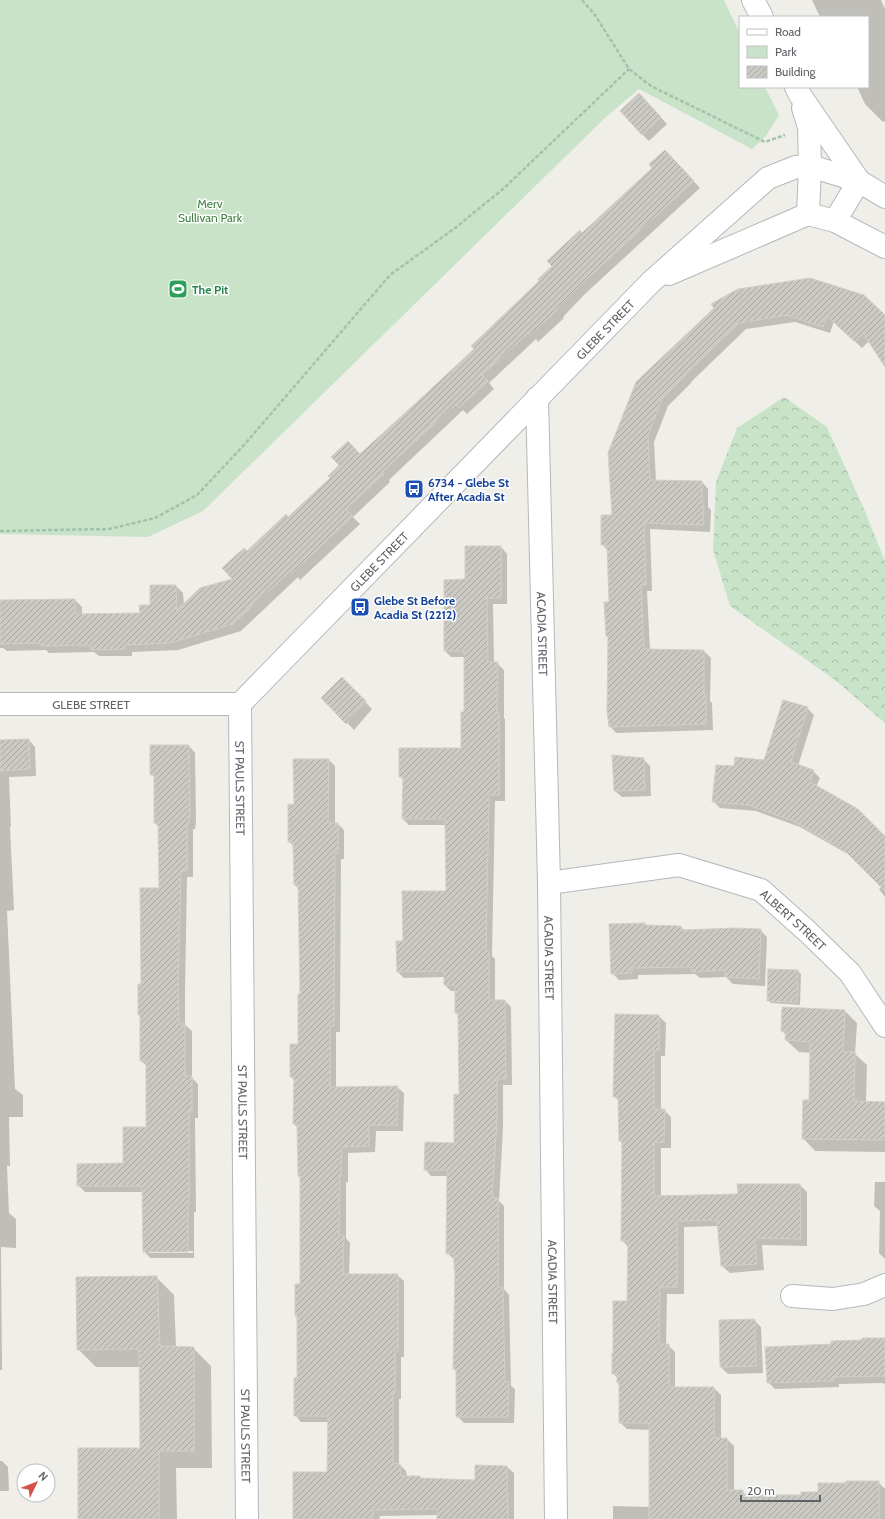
<svg xmlns="http://www.w3.org/2000/svg" width="885" height="1519" font-family="Cabin,sans-serif">
  <style>
    .forest { fill: url(#forest-crowns) }
    .park { fill: #c9e3c8 }
    .shadow { fill: #0003; fill-rule: evenodd }
    .building { fill: url(#building-hatch); stroke: #d3cfc7 }
    .lines { fill: none; stroke-linecap: round; stroke-linejoin: round }
    .minor-casing { stroke: #b5b7bb; stroke-width: 24 }
    .path { stroke: #a2c3ab; stroke-width: 2.5; stroke-dasharray: 4 2; stroke-linecap: butt }
    .minor { stroke: #fff; stroke-width: 22 }
    .labels { text-anchor: middle; dominant-baseline: central; stroke-width: 3; stroke-linejoin: round; paint-order: stroke }
    .park-label { font-size: 12px; fill: #428244; stroke: #fff }
    .leisure-label { font-size: 12px; font-weight: bold; fill: #27864d; stroke: #fff; text-anchor: start }
    .street-label { font-size: 12px; fill: #5f6266; stroke: #fff }
    .transit-label { font-size: 12px; font-weight: bold; fill: #164399; stroke: #fff; text-anchor: start }
  </style>
  <defs>
    <pattern id="forest-crowns" width="20" height="18" patternUnits="userSpaceOnUse"><rect width="20" height="18" fill="#c9e3c8"/><path d="M2 6a3 3 0 1 1 6 0M12 15a3 3 0 1 1 6 0" fill="none" stroke="#a6bba6"/></pattern>
    <pattern id="building-hatch" width="6" height="6" patternUnits="userSpaceOnUse"><rect width="6" height="6" fill="#cbc9c4"/><path d="M-1 1l2-2M0 6l6-6M5 7l2-2" fill="none" stroke="#a8a7a3"/></pattern>
  </defs>
  <rect width="100%" height="100%" fill="#efeee8"/>
  <path class="forest" d="M784,397L827,427L864,509L885,561V723L835,680L730,606L713,550L716,482L737,428Z"/>
  <path class="park" d="M0,0H724L740,34V87H765L779,115L766,136L752,149L639,89L607,116L203,511L148,537L0,534Z"/>
  <path class="shadow" d="M812,0H881L885,9V121L883,122L865,104L857,87H868V17H820Z
    M646,101L667,124L649,141L642,134Z
    M672,158L700,188L585,294L563,317L564,318L538,342L536,339L489,383L494,389L467,414L463,410L389,480L390,482L353,517L360,524L300,580L298,577L241,631L178,650L132,652V656H99L94,652L49,653L46,650L7,651L3,648H0V601L75,600L82,607V615L141,614L176,586L183,593L184,605L234,579L247,552L288,518L360,455L475,349L541,281L582,234Z
    M715,308L885,316V366L869,341L862,348L834,321L830,333L795,322L746,329L691,382H692L668,406L654,442L656,481L702,482L708,489V507L711,510L710,532L650,529L652,591H647L650,650L704,651L711,658L710,701L712,703L713,730L616,733L610,726L609,638L607,636L610,603L609,552L602,544L613,516L609,453Z
    M501,547L507,554V604H493L494,663H497L504,670V718L505,719V801H495L492,956L495,959V1001H505L511,1007L512,1085H503V1128L499,1201L504,1206V1289L509,1295L511,1386L515,1389L514,1423H464L458,1417L457,1372L454,1369L455,1260L447,1253L448,1176H431L425,1169L455,1144L460,1096L459,1016L456,1013V991H451L445,985V977L404,978L398,972L404,942L447,892L446,825H409L403,819V780L400,776L462,749L465,713V657H451L445,651L466,580Z
    M342,678L372,709L354,730L323,698Z
    M807,708L814,715L798,766L813,771L820,778L816,787L885,838V897L879,889L882,887L853,857L800,827L756,811L720,808L713,801L735,767L765,761Z
    M29,740L35,747L36,776L9,777L11,827H10L14,910L7,911L9,954L15,1089L23,1095V1117H9L10,1166H7L9,1213L16,1219V1248L1,1247L2,1370H0V741Z
    M189,746L195,753L196,822L195,829H193V877H187L185,991V1025L192,1031V1078L198,1084V1118H195L196,1212H194V1258H150L144,1251L143,1192H85L78,1185L124,1164L147,1128V1066L141,1061V1017L139,1015V985H142L160,889L159,827L155,823V778L151,774ZM149,1251H193V1253H149Z
    M643,759L650,766L651,796L622,797L615,791Z
    M329,760L335,766V824H338L344,830V859H341L340,1032H336V1088L397,1087L404,1093L403,1131H376L375,1152L348,1153V1182H346V1238L350,1243L349,1275H397L404,1281V1357H401V1399H399V1464L406,1471L407,1477H419L421,1479L476,1481V1466L507,1467L514,1473V1519H438V1515L380,1516L379,1519H295L328,1473L329,1422H301L295,1415L298,1379V1317L296,1315L301,1285V1177L299,1175L298,1128L294,1124V1080L291,1076L299,1045L301,995L299,889L295,885L294,846L289,842L295,806Z
    M644,924L647,926L681,927L685,931L760,930L767,937L765,986L733,984L726,977L700,978L695,974L638,975V979L619,980L612,973Z
    M798,971L801,974L800,1005L771,1003L768,1000Z
    M845,1011L857,1023L855,1054L867,1065L866,1102L885,1103V1152L815,1151L803,1138L810,1101L811,1053L799,1052L786,1040L787,1036L782,1031Z
    M659,1016L666,1023L665,1056H661V1110H664L671,1117V1148H661V1197L739,1195L738,1185H800L807,1192V1246L762,1245L764,1270L730,1273L722,1266L719,1226L684,1227V1294H667L666,1345H668L675,1352V1388H714L721,1395V1439H727L734,1446V1491H742L747,1496H802L878,1482L885,1489V1519H613V1506L650,1507V1430L627,1429L620,1422V1384L618,1383V1379L613,1373L614,1354L628,1302V1247L622,1240L623,1145L620,1141L619,1101L614,1096Z
    M875,1182H885V1259L879,1253L880,1211L874,1206Z
    M156,1277L174,1295L176,1347L193,1348L211,1366L212,1468H176L177,1519H79L141,1449L140,1367H96L78,1349Z
    M754,1320L761,1327L763,1373L728,1374L721,1367Z
    M885,1339V1385L883,1383L839,1384V1387L775,1389L768,1382L832,1345Z
    M0,1461H2L8,1467L9,1491H0Z"/>
  <path class="building" d="M639,93L661,117L642,135L620,111Z
    M665,150L694,181L578,287L556,309L557,310L530,335L528,333L482,375L488,381L459,408L456,404L382,472L384,474L346,509L353,516L292,573L290,571L233,624L170,643L125,645V649L91,650V645L41,646L40,643L0,644V600L75,599L76,614L140,613L139,605H150V585H176L177,610L200,588L232,579L222,568L244,548L247,551L286,514L288,517L330,478L328,476L339,465L331,457L348,441L360,454L429,391L474,349L471,346L539,281L538,279L552,266L547,261L580,230L582,233L652,168L649,164Z
    M810,278L864,295L885,315V367L863,333L855,342L827,316L823,327L787,315L739,323L686,374V375L662,399L648,435L650,480L702,481V502H704L703,525L644,523L646,585H641L644,649L704,650V695H706V724L609,727L607,711L608,636H606L604,602H609L607,545H601V515H612L608,453L636,382L714,308L711,304L738,289Z
    M465,546H501V598H487L488,662H498L497,712H499V795H489L486,951H489V1000H505L506,1079H497V1121L492,1198H498V1287H503L505,1382H509L508,1417H456V1369H453L455,1270H454V1254H446L447,1170H424L425,1142L454,1143V1094L459,1095L458,1013H455V985H444V971L397,972L396,941H403L402,891H446L445,819H402L403,777H399V748H461V712H464V651H444V580L465,579Z
    M342,677L366,701L346,724L321,698Z
    M783,700L808,707L791,762L814,770L810,782L858,809L885,836V891L845,851L793,821L749,805L712,802L716,765L734,766L735,757L764,760Z
    M29,739L30,769L0,771V740Z
    M150,745H189L190,815L189,823H187V871H181L178,984L179,1024H185V1076H192V1111H189V1206H188V1252H143L142,1186H77V1164L123,1163V1127H146V1061H140V1015H138V984H141L140,888H159L158,823H154V775H150Z
    M612,755L644,758L645,790L614,791Z
    M293,759H329L328,823H338V853H335L334,1026H330V1087L398,1086L397,1125H369V1146L342,1147L341,1176H340L339,1235H344L343,1274H398V1351H395V1393H393V1463L400,1464L401,1476H420V1478L475,1480V1465L507,1466L508,1519H437V1509L373,1510V1519H293V1472H327L328,1416H294V1378H297V1316H295V1284H300V1176H298L297,1124H293L294,1077H290V1044H298V994H300L298,885H294L293,842H288V804L294,805Z
    M645,923V925L681,926V930L735,928L761,929L759,979L725,977V970L692,972V967L632,968V973L611,974L609,924Z
    M768,969L798,970L797,1002L767,1001Z
    M782,1007L845,1010L843,1052H855L854,1101L885,1102V1140L802,1139L803,1100H809L810,1042L785,1040L786,1031H781Z
    M615,1014L659,1015V1050H654V1109H665L664,1142H654V1196L738,1194L737,1184H800L801,1239L755,1238L757,1264L721,1266L717,1220L677,1221V1287H660L659,1344H669V1387H714V1438H727V1490H743V1495H801V1492H818V1483H846V1481H879V1519H649V1423H619V1383H617V1374H612V1353H613V1301H627L628,1241H621L622,1141H619L618,1097H613Z
    M157,1276L160,1346L194,1347V1451H159V1519H78V1448H140L139,1349L77,1350L76,1277Z
    M755,1319L756,1366L720,1367L719,1320Z
    M862,1338H885V1376L833,1377V1381L767,1383L765,1347L831,1344V1341L862,1340Z"/>
  <g class="lines">
    <defs>
      <g id="minor">
        <path d="M753,0L762,17"/>
        <path d="M803,108L809,127L810,166L808,214"/>
        <path d="M835,221L885,247"/>
        <path d="M669,274L808,214L835,221L859,181L800,95L796,87"/>
        <path id="s1" d="M537,398L549,883L556,1519"/>
        <path id="s2" d="M0,704H240L652,281L768,178L796,167L810,166L859,181L885,197"/>
        <path id="s3" d="M240,704L247,1519"/>
        <path id="s4" d="M549,883L679,865L761,890L808,932L850,973L885,1026"/>
        <path d="M792,1296L833,1299L864,1294L885,1285"/>
      </g>
    </defs>
    <use href="#minor" class="minor-casing"/>
    <path class="path" d="M582,0L595,15L629,69L651,86L765,142L785,135
      M0,531L109,529L155,518L197,495L245,444L390,275L455,228L503,189L629,69"/>
    <use href="#minor" class="minor"/>
  </g>
  <defs>
    <symbol id="stadium-square" viewBox="-11 -11 22 22"><rect x="-9" y="-9" width="18" height="18" rx="4" fill="#2e9e5b" stroke="#fff"/><path d="M0-5a6.5 5 0 1 0 0 10a6.5 5 0 1 0 0-10ZM-3.5-1.8h7v3.6h-7Z" fill="#fff"/></symbol>
    <symbol id="bus-square" viewBox="-11 -11 22 22"><rect x="-9" y="-9" width="18" height="18" rx="4" fill="#1a4fb4" stroke="#fff"/><path d="M-5-6H5V4H4V6H2V4H-2V6H-4V4H-5ZM-3.5-4V0h7V-4ZM-3.5 1.2v1.5H-2V1.2ZM2 1.2v1.5H3.5V1.2Z" fill="#fff"/></symbol>
  </defs>
  <g fill-rule="evenodd">
    <use href="#stadium-square" x="167" y="278" width="22" height="22"/>
    <use href="#bus-square" x="403" y="478" width="22" height="22"/>
    <use href="#bus-square" x="349" y="596" width="22" height="22"/>
  </g>
  <g class="labels">
    <g class="park-label">
      <text x="210" y="203">Merv<tspan x="210" dy="14">Sullivan Park</tspan></text>
    </g>
    <g class="leisure-label">
      <text x="192" y="289">The Pit</text>
    </g>
    <g class="street-label">
      <text stroke="none"><textPath href="#s2" startOffset="763">GLEBE STREET</textPath></text>
      <text stroke="none"><textPath href="#s2" startOffset="439">GLEBE STREET</textPath></text>
      <text stroke="none"><textPath href="#s1" startOffset="236">ACADIA STREET</textPath></text>
      <text stroke="none"><textPath href="#s2" startOffset="91">GLEBE STREET</textPath></text>
      <text stroke="none"><textPath href="#s3" startOffset="84">ST PAULS STREET</textPath></text>
      <text stroke="none"><textPath href="#s4" startOffset="261">ALBERT STREET</textPath></text>
      <text stroke="none"><textPath href="#s1" startOffset="560">ACADIA STREET</textPath></text>
      <text stroke="none"><textPath href="#s3" startOffset="408">ST PAULS STREET</textPath></text>
      <text stroke="none"><textPath href="#s1" startOffset="884">ACADIA STREET</textPath></text>
      <text stroke="none"><textPath href="#s3" startOffset="732">ST PAULS STREET</textPath></text>
    </g>
    <g class="transit-label">
      <text x="428" y="482">6734 - Glebe St<tspan x="428" dy="14">After Acadia St</tspan></text>
      <text x="374" y="600">Glebe St Before<tspan x="374" dy="14">Acadia St (2212)</tspan></text>
    </g>
  </g>
  <rect x="739" y="16" width="130" height="72" fill="#ffffff" stroke="#bfc0c2"/>
  <rect x="747" y="29" width="20" height="6" fill="#ffffff" stroke="#bfc0c2"/>
  <text x="775" y="36" font-size="12" fill="#5f6266">Road</text>
  <rect x="747" y="46" width="20" height="12" fill="#c9e3c8" stroke="#bfc0c2"/>
  <text x="775" y="56" font-size="12" fill="#5f6266">Park</text>
  <rect x="747" y="66" width="20" height="12" fill="url(#building-hatch)" stroke="#bfc0c2"/>
  <text x="775" y="76" font-size="12" fill="#5f6266">Building</text>
  <g transform="translate(36 1483) rotate(47)"><circle r="19" fill="#ffffff" stroke="#bfc0c2"/>
  <path d="M0-3L7 15L0 10L-7 15Z" fill="#d4524a"/>
  <text y="-6" font-size="11" font-weight="bold" text-anchor="middle" fill="#5f6266">N</text>
  </g>
  <path d="M741 1495v6h79v-6" fill="none" stroke="#5f6266" stroke-width="2"/>
  <text x="747" y="1495" font-size="12" fill="#5f6266" stroke="#ffffff" stroke-width="3" paint-order="stroke">20 m</text>
</svg>
